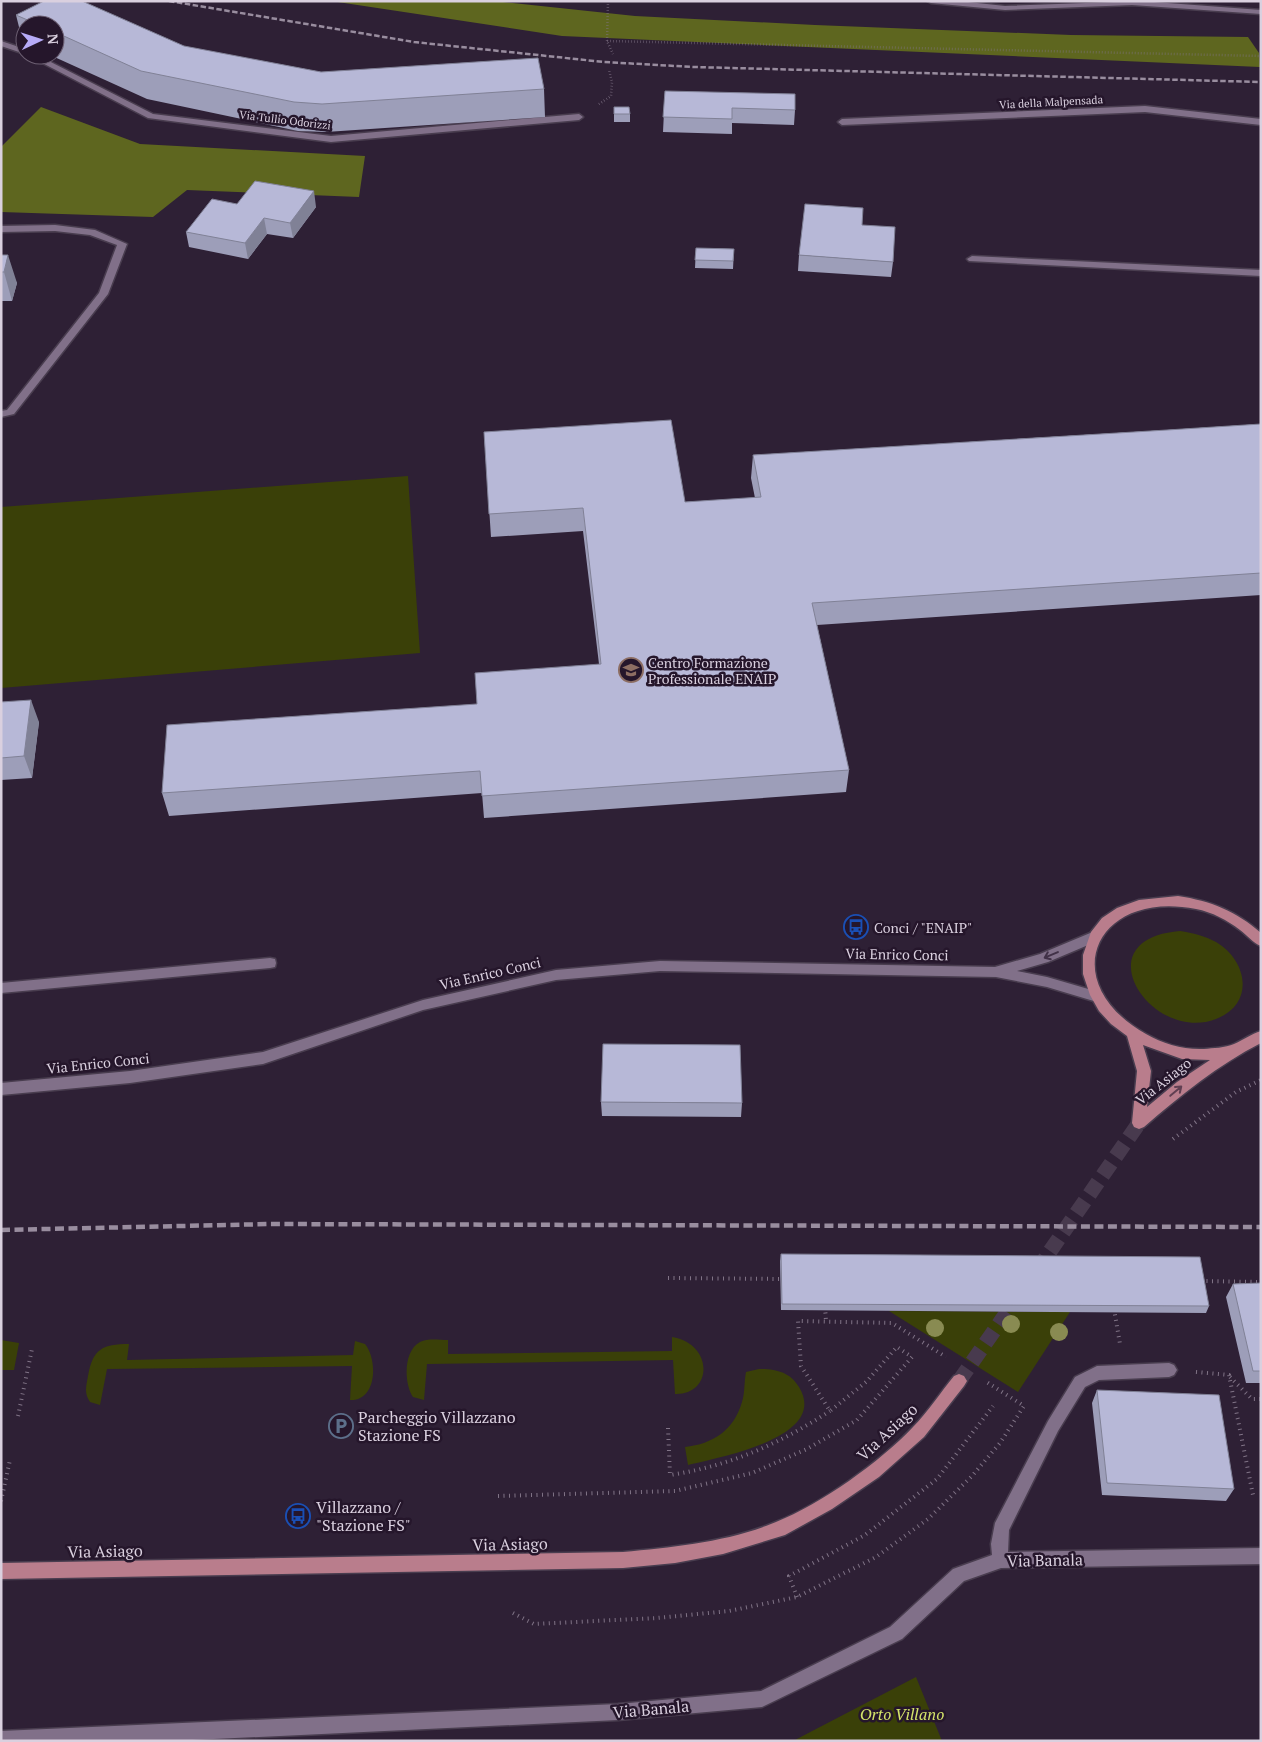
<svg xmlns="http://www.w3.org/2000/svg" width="1262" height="1742" font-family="'PT Serif',serif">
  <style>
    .green { fill: #3a4008 }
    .forest { fill: #5e661f }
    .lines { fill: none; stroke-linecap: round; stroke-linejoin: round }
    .major-tunnel { stroke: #483a4e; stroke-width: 15; stroke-dasharray: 15 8; stroke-linecap: butt }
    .minor-casing { stroke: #493d4f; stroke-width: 3 }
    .major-casing { stroke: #493d4f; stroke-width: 3 }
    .path-far1 { stroke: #817487; stroke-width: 2.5; stroke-dasharray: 0.5 2.5; stroke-linecap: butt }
    .path { stroke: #817487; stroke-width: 4; stroke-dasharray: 1 4.5; stroke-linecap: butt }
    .minor { fill: #817089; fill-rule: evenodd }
    .major { fill: #b97d8c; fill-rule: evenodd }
    .rail-far1 { stroke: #998d9f; stroke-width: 2.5; stroke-dasharray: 5.5 2.5; stroke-linecap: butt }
    .rail { stroke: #998d9f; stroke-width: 4.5; stroke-dasharray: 9 4.5; stroke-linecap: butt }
    .tree { fill: #898b52 }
    .wall { fill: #9d9eb9 }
    .shaded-wall { fill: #808196 }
    .building { fill: #b7b8d7; stroke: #808196 }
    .oneway { stroke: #413147 }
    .oneway2 { stroke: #603f52 }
    .labels { text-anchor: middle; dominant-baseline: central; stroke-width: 5; stroke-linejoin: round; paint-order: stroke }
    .far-street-label { font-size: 11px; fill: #dad0df; stroke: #25162b }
    .poi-label { font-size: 14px; fill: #dad0df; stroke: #25162b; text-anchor: start }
    .street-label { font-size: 14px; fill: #dad0df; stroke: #25162b }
    .near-poi-label { font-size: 16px; fill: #dad0df; stroke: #25162b; text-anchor: start }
    .near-street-label { font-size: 16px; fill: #dad0df; stroke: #25162b }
    .near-park-label { font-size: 16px; font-style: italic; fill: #d4e36a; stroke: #25162b }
  </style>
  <rect width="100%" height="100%" fill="#2e2035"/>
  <path class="green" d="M408,476L420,653L1,688V507Z
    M1180,931C1193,933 1205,936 1216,942C1248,961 1255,1004 1216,1019C1152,1044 1081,939 1180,931Z
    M889,1311L1070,1312L1018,1392Z
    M672,1337C714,1344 713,1395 675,1394L673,1360L427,1364L424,1400L413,1397C404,1384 403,1351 420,1342C428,1338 439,1340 448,1340V1354L672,1351Z
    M1,1340L19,1343L14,1370H1Z
    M355,1341L365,1344C378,1360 377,1401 350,1400L352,1366L107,1369L100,1405L90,1402C84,1393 86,1387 88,1376C93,1349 102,1344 129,1344L127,1360L353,1355Z
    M759,1369C776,1369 790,1372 799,1387C830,1438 718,1457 688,1465L685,1447C713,1444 734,1430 742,1402C745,1393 744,1382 746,1372Z
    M916,1677L942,1741H793Z"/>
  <path class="forest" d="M331,1H494L635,16L815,25L1071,35L1248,37L1259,53L1260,67L562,36Z
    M41,107L140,144L365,156L359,197L187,190L153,217L1,212V147Z"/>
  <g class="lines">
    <path class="major-tunnel" d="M1037,1270L1139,1123
      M959,1381L1017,1298"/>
    <defs>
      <path id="minor" d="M927,1H959L1005,6L1141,1L1261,10V14L1132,5L1005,10L931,3Z
        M1,41L25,49V54L1,46Z
        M27,55H37L153,114L331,136L579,114L583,117L579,120L331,142L148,118Z
        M1145,106L1261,119V125L1145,112L842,125L838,122L842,119Z
        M55,225L95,230L127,244L108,294L14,414L1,417V411L7,410L99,293L117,245L90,235L55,231L1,232V226Z
        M972,256L1261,270V276L969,261L967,259Z
        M1095,931L1100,932L1101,936L1100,940L1048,962L1017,971L1047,977L1102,993L1104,997L1102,1001L1097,1002L1047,987L996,977L660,971L556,980L423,1010L263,1064L130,1083L1,1095V1083L130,1071L263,1052L423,1000L556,970L660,961L995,967L1040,954Z
        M270,958L275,959L276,963L275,967L270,968L1,993V983Z
        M1169,1363L1174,1365L1177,1370L1174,1375L1169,1377L1099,1380L1085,1387L1058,1431L1009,1530L1008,1552L1261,1548V1564L1001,1568L964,1581L902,1639L762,1707L618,1720L172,1741H1V1731L618,1704L761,1691L890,1627L953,1569L992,1555L991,1544L995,1523L1048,1421L1075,1377L1097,1366Z"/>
      <path id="major" d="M1178,896C1211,901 1236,911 1261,933V946C1253,943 1247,935 1240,930C1227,920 1212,912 1196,909C1095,889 1054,982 1146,1034C1163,1044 1184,1050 1204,1049C1213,1048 1225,1048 1234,1044C1243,1040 1251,1034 1261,1031V1043C1218,1065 1181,1095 1144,1127L1139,1129L1134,1127L1132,1123L1137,1071L1127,1036L1111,1024L1099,1011L1090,995L1083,974V955L1091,932L1102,918L1117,908L1139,900ZM1143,1045L1182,1059L1210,1060L1177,1082L1147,1107L1151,1071Z
        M959,1374L964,1376L967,1381L964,1386L924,1437L879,1477L832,1509L785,1535L723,1554L675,1563L623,1568L1,1579V1563L623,1552C674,1547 728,1542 776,1522C821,1504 880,1462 913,1427C928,1412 940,1393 954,1376Z"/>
    </defs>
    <use href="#minor" class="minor-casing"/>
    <use href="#major" class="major-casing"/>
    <path class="path-far1" d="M608,1L607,41L613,54
      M607,41L1261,56
      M599,104L611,96L612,82L609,70"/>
    <path class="path" d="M1173,1139L1236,1092L1261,1080
      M668,1278L784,1279
      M1201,1281L1261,1282
      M825,1307L826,1321
      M1114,1309L1120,1344
      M1196,1372L1229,1375L1253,1495
      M1230,1377L1252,1399H1261
      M18,1416L32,1349
      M668,1428L670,1475C730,1466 779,1444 830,1411
      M498,1496L675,1491L752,1473L807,1449L857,1420L912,1357L897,1347L866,1382L830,1411L801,1366L798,1321L892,1323L946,1357
      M1,1501L10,1460
      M797,1597L789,1576L865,1535L937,1479L993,1406
      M513,1613L534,1624L657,1618L729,1611L797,1597L876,1557L928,1519L972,1476L1000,1443L1024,1406L985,1381"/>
    <use href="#minor" class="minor"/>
    <use href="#major" class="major"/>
    <path class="rail-far1" d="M169,1L414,42L604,62L694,67L1261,82"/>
    <path class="rail" d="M1,1230L270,1224L1261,1227"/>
  </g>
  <g class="tree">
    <circle cx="1011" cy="1324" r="9"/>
    <circle cx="935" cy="1328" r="9"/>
    <circle cx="1059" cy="1332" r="9"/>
  </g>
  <path class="wall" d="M16,15L321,72L544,89L545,117L326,132L298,131L147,99L50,55H55V25H25V43H23Z
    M665,91L795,110L794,125L732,123V134L663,132Z
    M614,107L630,114V122H614Z
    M237,204L316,207L293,238L267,234L248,259L189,247L186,232Z
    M696,248L734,249L733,269L695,268Z
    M1,255L17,283L12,301H1Z
    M799,255L893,262L891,277L798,271Z
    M1261,424V595L817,625L849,770L846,792L484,818L482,793L169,816L162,793L477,704L599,664L583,531L491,537L484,432L685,502L755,498L751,478L753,455L1167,430Z
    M1,702L39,722L32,778L1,780Z
    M601,1102L742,1103L741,1117L602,1116Z
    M781,1254L1209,1306L1206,1313L781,1310L780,1261Z
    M1261,1283V1383H1246L1226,1297L1233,1284Z
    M1097,1390L1234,1489L1226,1501L1102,1495L1092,1403Z"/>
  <path class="shaded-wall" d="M314,191L316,207L293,238L290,223Z
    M264,218L267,234L248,259L245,243Z
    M8,255L17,283L12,301L4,272Z
    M31,700L39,722L32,778L24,756Z"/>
  <path class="building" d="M44,1H82L184,46L321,72L538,58L544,89L322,104L294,102L141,71L55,32V25H39L16,15Z
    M665,91L795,94V110L732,108V119L663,117Z
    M614,107H629L630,114H614Z
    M255,181L314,191L290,223L264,218L245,243L186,232L212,199L237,204Z
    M805,204L863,208L862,225L895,227L893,262L799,255Z
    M696,248L734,249L733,261L695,260Z
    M1,255H8L4,272H1Z
    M671,420L685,502L761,497L753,455L1167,430L1261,424V573L812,603L849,770L482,796L480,771L162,793L167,725L477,704L475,673L601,664L583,508L489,514L484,432Z
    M31,700L24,756L1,758V702Z
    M603,1044L740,1045L742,1103L601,1102Z
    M781,1254L1200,1257L1209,1306L782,1304Z
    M1261,1283V1371H1253L1233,1284Z
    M1097,1390L1219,1395L1234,1489L1107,1483Z"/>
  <defs><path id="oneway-shaft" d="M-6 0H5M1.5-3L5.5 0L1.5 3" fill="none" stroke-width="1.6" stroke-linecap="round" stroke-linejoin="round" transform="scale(1.25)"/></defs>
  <use class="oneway" href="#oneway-shaft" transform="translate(1051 955) rotate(157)"/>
  <use class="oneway2" href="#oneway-shaft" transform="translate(1176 1091) rotate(-40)"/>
  <defs>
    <symbol id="school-ring" viewBox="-11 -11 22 22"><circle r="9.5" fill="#25162b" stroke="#8d6e63" stroke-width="1.5"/><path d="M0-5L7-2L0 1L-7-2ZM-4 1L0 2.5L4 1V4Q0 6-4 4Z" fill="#8d6e63"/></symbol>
    <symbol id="bus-ring" viewBox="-11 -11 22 22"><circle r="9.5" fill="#25162b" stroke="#1a4fb4" stroke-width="1.5"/><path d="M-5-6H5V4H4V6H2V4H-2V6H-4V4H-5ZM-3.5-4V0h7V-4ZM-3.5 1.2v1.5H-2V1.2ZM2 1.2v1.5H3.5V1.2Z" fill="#1a4fb4"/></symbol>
    <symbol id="parking-ring" viewBox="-11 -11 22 22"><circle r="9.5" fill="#25162b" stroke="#5c6f8a" stroke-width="1.5"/><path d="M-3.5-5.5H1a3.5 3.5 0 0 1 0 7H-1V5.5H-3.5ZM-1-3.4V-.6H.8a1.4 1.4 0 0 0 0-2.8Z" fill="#5c6f8a"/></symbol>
  </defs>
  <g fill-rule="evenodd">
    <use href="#school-ring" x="617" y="656" width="28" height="28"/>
    <use href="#bus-ring" x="842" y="913" width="28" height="28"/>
    <use href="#parking-ring" x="327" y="1412" width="28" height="28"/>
    <use href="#bus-ring" x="284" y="1502" width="28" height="28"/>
  </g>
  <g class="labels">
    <g class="far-street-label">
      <text transform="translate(1051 102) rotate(-3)">Via della Malpensada</text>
      <text transform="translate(285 120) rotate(7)">Via Tullio Odorizzi</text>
    </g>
    <g class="poi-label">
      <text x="648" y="662">Centro Formazione<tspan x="648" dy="16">Professionale ENAIP</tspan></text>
      <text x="874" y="927">Conci / "ENAIP"</text>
    </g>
    <g class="street-label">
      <text transform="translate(897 954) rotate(1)">Via Enrico Conci</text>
      <text transform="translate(490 973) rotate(-13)">Via Enrico Conci</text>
      <text transform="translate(98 1063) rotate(-6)">Via Enrico Conci</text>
      <text transform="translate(1163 1081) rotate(-38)">Via Asiago</text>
    </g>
    <g class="near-poi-label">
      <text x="358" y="1417">Parcheggio Villazzano<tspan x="358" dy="18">Stazione FS</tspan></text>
      <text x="316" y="1507">Villazzano /<tspan x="316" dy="18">"Stazione FS"</tspan></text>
    </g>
    <g class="near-street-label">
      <text transform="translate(887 1432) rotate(-43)">Via Asiago</text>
      <text transform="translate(510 1544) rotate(-1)">Via Asiago</text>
      <text transform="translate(105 1551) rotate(-1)">Via Asiago</text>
      <text transform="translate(1045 1560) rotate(-1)">Via Banala</text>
      <text transform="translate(651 1709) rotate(-5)">Via Banala</text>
    </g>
    <g class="near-park-label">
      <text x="902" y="1714">Orto Villano</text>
    </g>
  </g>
  <rect width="1262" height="1742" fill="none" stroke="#dad0df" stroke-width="5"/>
  <g transform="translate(40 40) rotate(86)"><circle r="24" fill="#25162b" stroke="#6d6073"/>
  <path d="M0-4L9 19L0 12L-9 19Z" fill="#b7abf8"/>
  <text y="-8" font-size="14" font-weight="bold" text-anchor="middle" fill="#dad0df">N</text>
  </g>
</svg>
